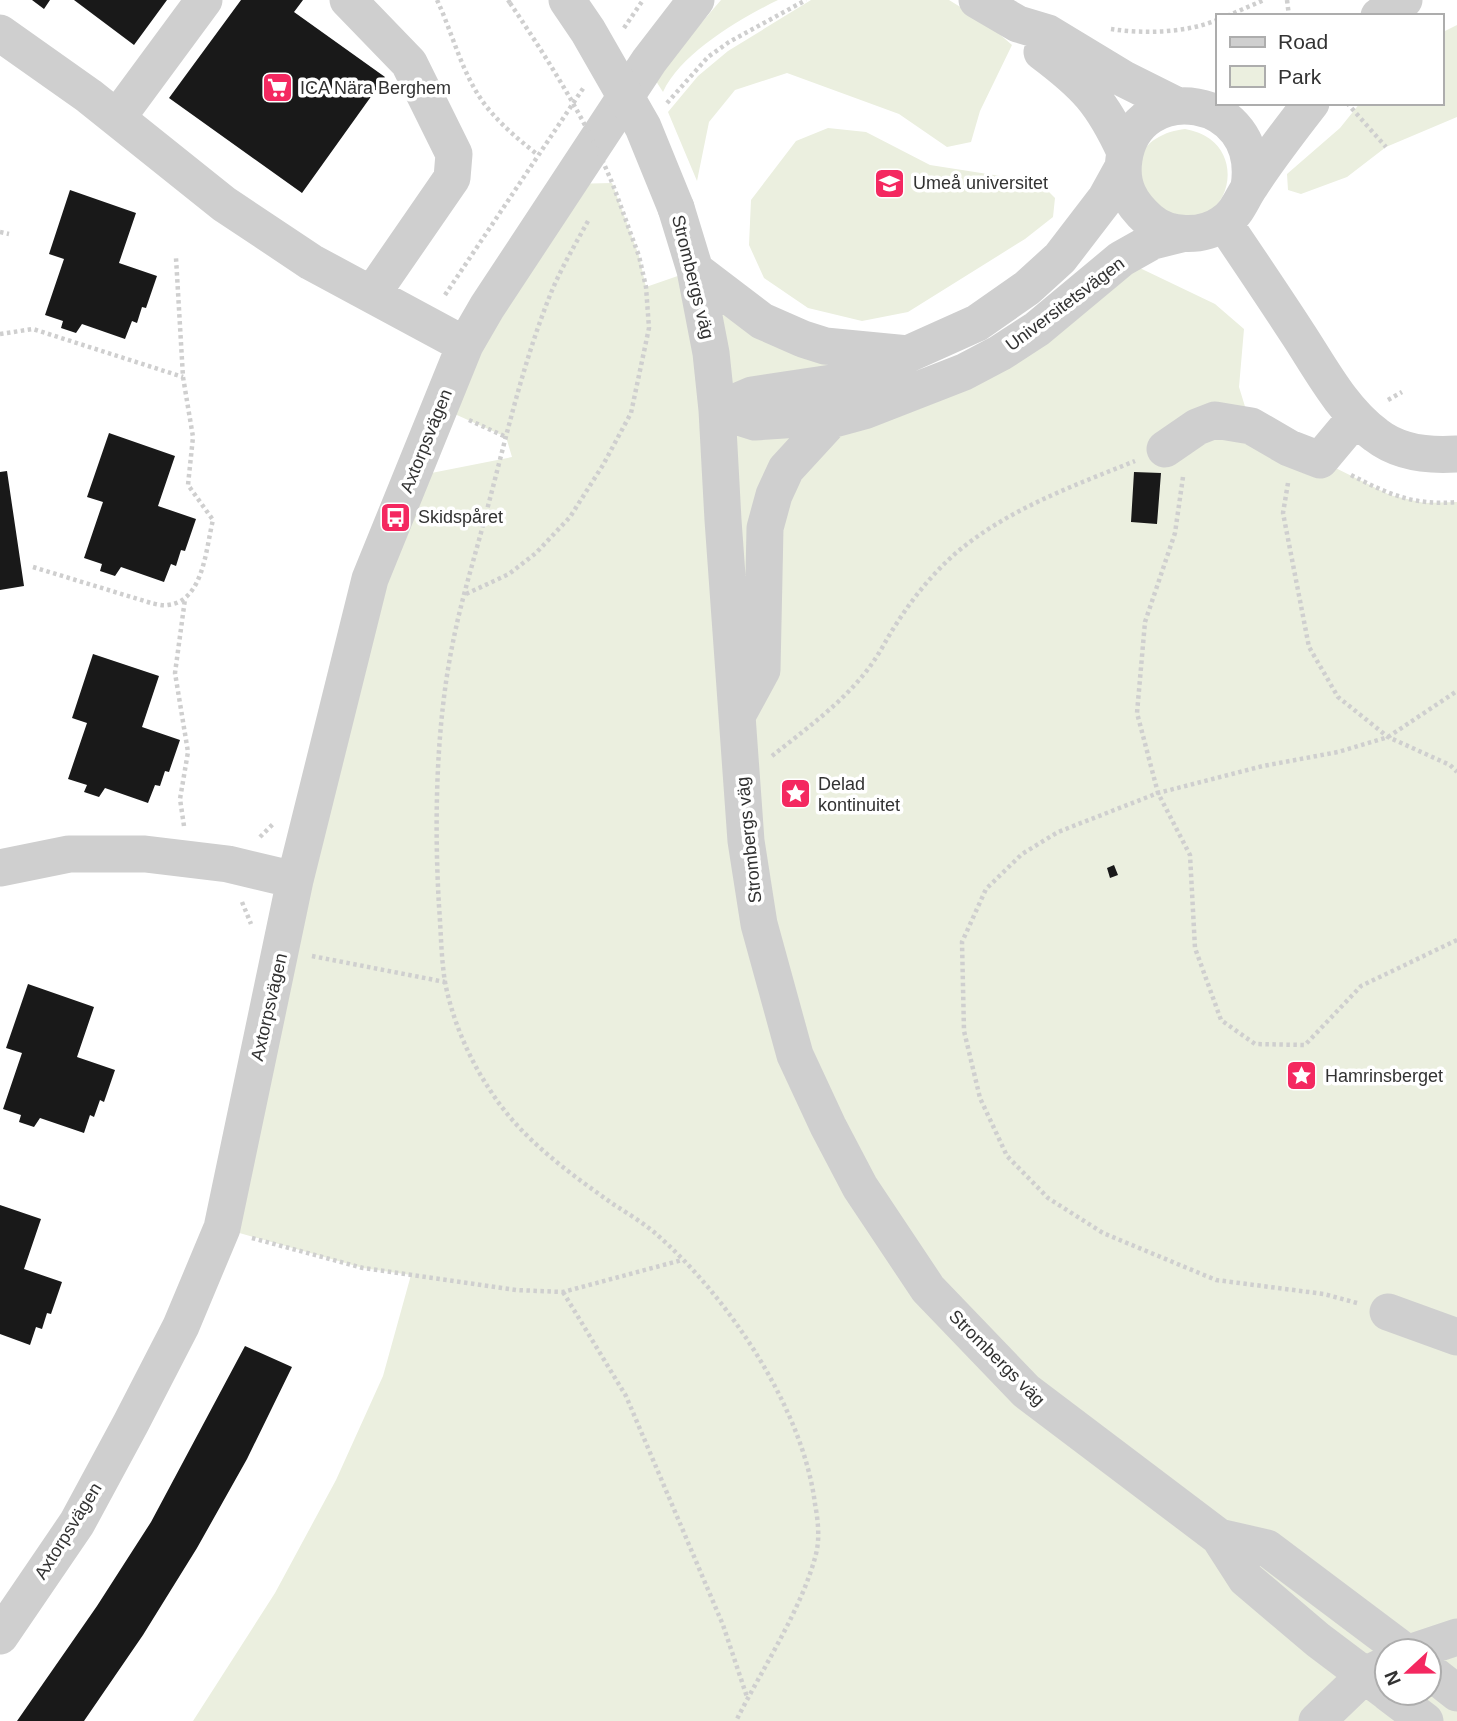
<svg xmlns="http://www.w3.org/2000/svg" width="1457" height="1721" font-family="Arial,sans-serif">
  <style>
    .green { fill: #ebefdf; fill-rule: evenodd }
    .building { fill: #191919 }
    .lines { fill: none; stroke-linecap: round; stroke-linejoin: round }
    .path { stroke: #cfcfcf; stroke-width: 4.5; stroke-dasharray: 3.5 3.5; stroke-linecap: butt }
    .minor { stroke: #cfcfcf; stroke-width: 37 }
    .path-bridge { stroke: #cfcfcf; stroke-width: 4.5; stroke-dasharray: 3.5 3.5; stroke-linecap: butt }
    .minor-bridge { stroke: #cfcfcf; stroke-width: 37 }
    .labels { text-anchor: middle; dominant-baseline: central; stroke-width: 7; stroke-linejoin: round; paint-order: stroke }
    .poi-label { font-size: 18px; fill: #323232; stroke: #fff; text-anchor: start }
    .street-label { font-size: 18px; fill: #323232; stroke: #fff }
  </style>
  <rect width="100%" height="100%" fill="#fff"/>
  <path class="green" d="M721,0H778C741,18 681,53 663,92L654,78Z
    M811,0H949L988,24L1012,45L980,111L971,142L947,147L899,114L787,73L735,90L709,122L697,181L668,112L698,76L728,51Z
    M1457,25V117L1386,147L1347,177L1301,194L1288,190L1287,174L1340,128L1360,103H1441V33Z
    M828,128L866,132L930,165L1039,182L1055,198L1053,217L1025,239L908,312L862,321L808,308L764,278L749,245L751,200L796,141Z
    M1185,129C1194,131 1202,133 1210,139C1235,157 1233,197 1207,213C1198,218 1185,218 1175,219L1141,192C1140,183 1138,172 1139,164C1142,141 1166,131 1185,129Z
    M612,183L639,256L646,287L695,270L825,346L831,420L935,383L1121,259L1215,304L1244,329L1239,387L1251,426L1390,495L1424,503L1457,502V1721H193L275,1593L336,1480L383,1376L411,1275L363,1268L222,1228L411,477L512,457L506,437L439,407L569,184ZM1387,1651H1429V1693H1387Z"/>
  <path class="building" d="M32,0H50L44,9Z
    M74,0H167L134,45Z
    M241,0H303L294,12L385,77L302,193L169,98Z
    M70,190L136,213L119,263L157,276L146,308L142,307L137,323L132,321L125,339L82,324L76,333L61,328L63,321L45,315L64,259L49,254Z
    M109,433L175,456L158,506L196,519L185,551L181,550L176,566L171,564L164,582L121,567L115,576L100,571L102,564L84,558L103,502L87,497Z
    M7,471L24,586L0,590V472Z
    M1134,472L1161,473L1157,524L1131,522Z
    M93,654L159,676L142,727L180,740L169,772L165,771L160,786L155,785L148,803L105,788L99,797L84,792L87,785L68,779L87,723L72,718Z
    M1114,865L1118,875L1110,878L1107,868Z
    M28,984L94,1007L77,1057L115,1070L104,1102L100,1100L94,1117L90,1115L84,1133L40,1118L34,1127L19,1122L21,1115L3,1109L22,1053L6,1048Z
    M0,1205L41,1219L24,1269L62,1282L51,1314L47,1313L42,1329L36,1327L30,1345L0,1334Z
    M245,1346L292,1367L247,1459L197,1548L143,1635L84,1721H17L97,1606L151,1522Z"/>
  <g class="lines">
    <path class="path" d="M437,0C453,34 462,75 486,106C501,125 519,140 538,155
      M508,0L510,3
      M1287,0L1289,16
      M1227,16L1264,0
      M624,28L643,0
      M1111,29C1144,34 1186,33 1217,20
      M667,103L708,57L729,42L806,0
      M1347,103L1386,147
      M588,221C576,243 563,265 553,288C524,358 507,434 488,506C477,550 463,593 454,637C436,721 434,820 439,906C441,931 441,957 445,982C452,1019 469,1059 490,1090C520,1138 568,1172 613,1204C627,1213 642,1222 655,1233C727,1295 803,1408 815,1504C818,1520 820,1538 816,1554C802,1609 762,1669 736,1721
      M0,232L9,234
      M445,295L584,87
      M0,334L33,329L183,377
      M1388,400L1402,392
      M469,420L506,437
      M1351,475C1388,494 1414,506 1457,502
      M1183,477L1175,533L1145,622L1137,713L1158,793L1190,855L1195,948L1221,1020L1255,1044L1305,1045L1361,986L1457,940
      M1288,483L1283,513L1309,647L1338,697L1388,737L1450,765L1457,772
      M33,567L151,603C156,604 163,606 168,605C204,601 206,547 213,520L188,485L193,437L183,377L176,258
      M466,594L509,574L536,553L570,517L603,465L631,413L649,328L646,287L639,256
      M772,756C807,728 848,699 873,662C881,651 887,638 895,626C912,599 932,574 956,553C1008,509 1073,486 1135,461
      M184,826L180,799L188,752L175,673L185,599
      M260,837L274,823
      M242,902L251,924
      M312,956L445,982
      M252,1238L363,1268L516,1290L563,1292L682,1260
      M563,1292L626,1396L723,1625L747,1697
      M1357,1303L1324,1294L1216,1280L1103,1233L1048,1198L1007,1156L980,1098L964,1031L962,942L986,889L1022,854L1058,832L1158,793L1263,766L1338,752L1388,737L1457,691"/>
    <path class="minor" d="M348,0L409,63L454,154L452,178L372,294
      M977,0L1018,24L1048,33L1124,79L1178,106
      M1379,16L1404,0
      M0,33L89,96L224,204L311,262L465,345
      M1042,52C1086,85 1102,102 1125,152
      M117,118L204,0
      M1249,187C1264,93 1136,77 1124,159C1120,185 1130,203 1149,220C1168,237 1202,238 1223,223C1238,213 1241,199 1251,185C1269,157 1290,130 1311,103
      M676,208L695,270L711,353L717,410L723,520L746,841L759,924L795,1055L828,1126L860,1187L928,1289L1026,1391L1219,1537L1246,1579L1318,1640L1387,1692
      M1224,223C1249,260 1274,297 1298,334C1321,369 1342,410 1376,435C1399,453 1429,456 1457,454
      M695,270L762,321L803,339L825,346L908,354
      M717,410L755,422L799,419L831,420L864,411L964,372L1000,353L1037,329L1121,259L1153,241L1181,234
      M717,410L752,395L845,381L875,374L908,354L977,323L1027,288L1060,258L1106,198L1122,169
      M1165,449L1197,427L1215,420L1251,426L1289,448L1320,460L1356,417
      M737,716L762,670L765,528L774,495L786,469L831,420
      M0,868L69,854H145L228,864L295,880
      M1388,1312L1457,1337
      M1219,1537L1267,1548L1404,1651
      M0,1636L77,1523L131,1423L181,1326L222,1228L295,880L370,579L465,345L487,307L649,61L696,0
      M1415,1651L1457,1637
      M1429,1671L1457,1693
      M1388,1693L1425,1721
      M1317,1721L1365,1675L1386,1665"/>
    <path class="path-bridge" d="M510,3C549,61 587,121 613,185C622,209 630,232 639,256"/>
    <path class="minor-bridge" d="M567,0L588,31L643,127L676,208"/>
  </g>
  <defs>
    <symbol id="supermarket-square" viewBox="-11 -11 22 22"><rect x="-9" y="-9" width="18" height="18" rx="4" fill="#f42860" stroke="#fff"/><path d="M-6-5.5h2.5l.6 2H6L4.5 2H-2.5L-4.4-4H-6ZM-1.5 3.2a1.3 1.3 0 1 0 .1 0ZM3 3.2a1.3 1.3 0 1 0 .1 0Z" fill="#fff"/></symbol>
    <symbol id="university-square" viewBox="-11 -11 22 22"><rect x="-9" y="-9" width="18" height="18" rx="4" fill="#f42860" stroke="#fff"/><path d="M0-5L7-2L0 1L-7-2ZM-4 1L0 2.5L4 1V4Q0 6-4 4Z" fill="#fff"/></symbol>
    <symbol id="bus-square" viewBox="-11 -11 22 22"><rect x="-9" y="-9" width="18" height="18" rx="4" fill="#f42860" stroke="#fff"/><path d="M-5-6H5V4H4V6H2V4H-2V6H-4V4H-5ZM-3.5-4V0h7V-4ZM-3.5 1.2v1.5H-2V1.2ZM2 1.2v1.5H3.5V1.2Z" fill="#fff"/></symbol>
    <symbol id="sight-square" viewBox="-11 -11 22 22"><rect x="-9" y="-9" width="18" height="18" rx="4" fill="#f42860" stroke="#fff"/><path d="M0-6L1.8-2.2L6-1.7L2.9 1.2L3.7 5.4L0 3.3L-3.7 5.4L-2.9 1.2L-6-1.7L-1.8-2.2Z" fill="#fff"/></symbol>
  </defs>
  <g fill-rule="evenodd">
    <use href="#supermarket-square" x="260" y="70" width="35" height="35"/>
    <use href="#university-square" x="872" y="166" width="35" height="35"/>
    <use href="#bus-square" x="378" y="500" width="35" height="35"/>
    <use href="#sight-square" x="778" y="776" width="35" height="35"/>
    <use href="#sight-square" x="1284" y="1058" width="35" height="35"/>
  </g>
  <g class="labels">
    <g class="poi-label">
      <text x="300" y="88">ICA Nära Berghem</text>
      <text x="913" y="183">Umeå universitet</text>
      <text x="418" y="517">Skidspåret</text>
      <text x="818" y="784">Delad<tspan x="818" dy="21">kontinuitet</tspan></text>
      <text x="1325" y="1076">Hamrinsberget</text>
    </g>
    <g class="street-label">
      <text transform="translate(693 277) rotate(76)">Strombergs väg</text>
      <text transform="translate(1065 304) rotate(-37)">Universitetsvägen</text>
      <text transform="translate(426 441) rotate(-68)">Axtorpsvägen</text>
      <text transform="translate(749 840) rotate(-96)">Strombergs väg</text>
      <text transform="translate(269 1007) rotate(-77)">Axtorpsvägen</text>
      <text transform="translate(997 1358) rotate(45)">Strombergs väg</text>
      <text transform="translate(68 1531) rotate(-58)">Axtorpsvägen</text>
    </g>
  </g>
  <rect x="1216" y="14" width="228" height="91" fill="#ffffff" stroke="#adadad" stroke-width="2"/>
  <rect x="1230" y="37" width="35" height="10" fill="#cfcfcf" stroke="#adadad" stroke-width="2"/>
  <text x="1278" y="49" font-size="21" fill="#323232">Road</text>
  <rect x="1230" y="66" width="35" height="21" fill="#ebefdf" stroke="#adadad" stroke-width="2"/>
  <text x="1278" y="84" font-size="21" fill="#323232">Park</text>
  <g transform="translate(1408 1672) rotate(248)"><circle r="33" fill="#ffffff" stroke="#adadad" stroke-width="2"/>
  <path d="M0-5L12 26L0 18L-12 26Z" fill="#f42860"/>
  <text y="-10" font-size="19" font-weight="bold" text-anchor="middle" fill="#323232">N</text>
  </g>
</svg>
